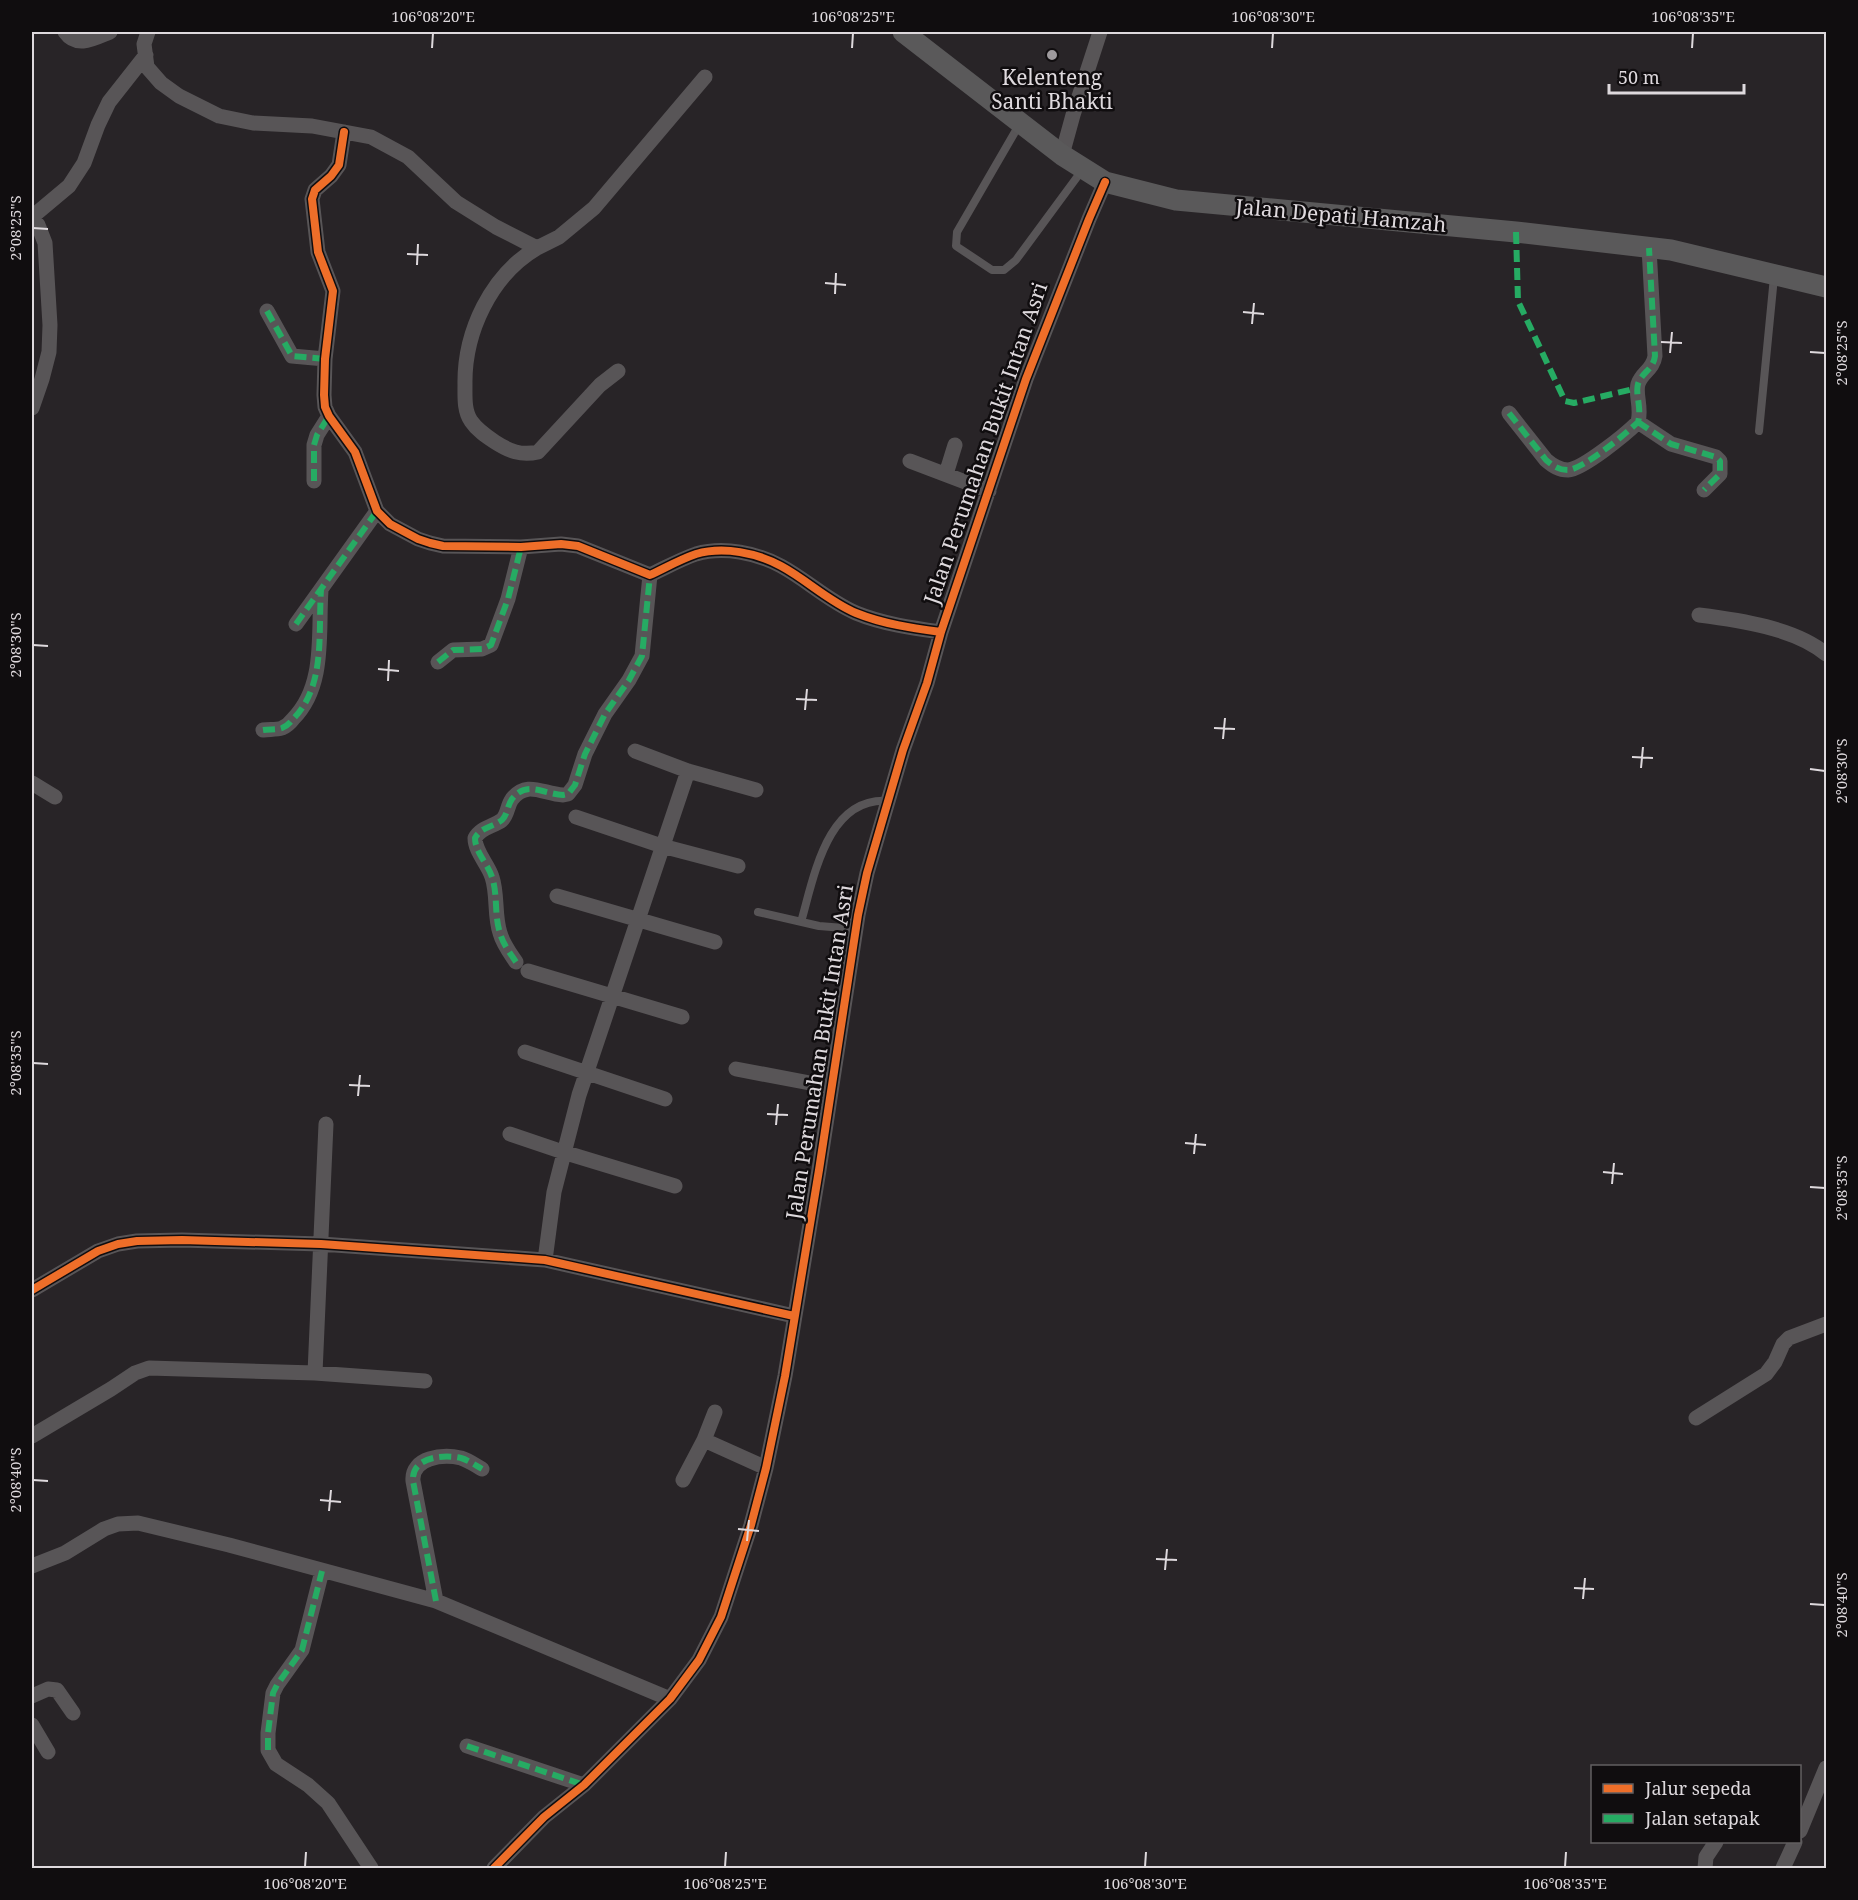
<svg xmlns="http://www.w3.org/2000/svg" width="1858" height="1900" font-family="'Noto Serif',serif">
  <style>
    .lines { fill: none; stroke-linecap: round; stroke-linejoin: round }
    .service { stroke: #585557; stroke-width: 8 }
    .minor { stroke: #585557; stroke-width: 15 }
    .secondary { stroke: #5a595a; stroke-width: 21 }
    .quiet { stroke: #26ab63; stroke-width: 6; stroke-dasharray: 12 6; stroke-linecap: butt }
    .cycleway-casing { stroke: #100d0f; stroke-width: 11 }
    .cycleway { stroke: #ee6e29; stroke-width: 8 }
    .ticks { fill: none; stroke: #ded9dd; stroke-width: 2 }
    .poi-dot { fill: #9e9a9d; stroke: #100d0f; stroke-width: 2 }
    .labels { text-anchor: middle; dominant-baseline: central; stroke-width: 5; stroke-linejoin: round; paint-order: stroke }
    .poi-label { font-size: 21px; fill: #ded9dd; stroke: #100d0f }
    .street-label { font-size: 21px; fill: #ded9dd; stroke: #100d0f }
    .neatline { fill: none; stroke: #ded9dd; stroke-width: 2 }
    .ticks-label { font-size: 15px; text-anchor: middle; fill: #ded9dd }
  </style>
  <rect width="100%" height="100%" fill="#282427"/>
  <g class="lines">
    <path class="service" d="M1019,125L957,232L956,246L992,270H1004L1016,260L1083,169
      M1759,431L1774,277
      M758,912L819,926L856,929
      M801,922C814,877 827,796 889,801"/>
    <path class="minor" d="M65,32C77,49 95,38 110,32
      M148,32L144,44L147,67L161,83L179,96L219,116L253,123L312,126L371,137L408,157L456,202L496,227L537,248C491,275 464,332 465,385C465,397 464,411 471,421C477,430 486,436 495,442C509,451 521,456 538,452L600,385L618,371
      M344,132L339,165L331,176L315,190L312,199L318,252L333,291L325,359L324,395L325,407L329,416L355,452L377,511L390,524L418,539L430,543L443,546L521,547L561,544L578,546L650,575C665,568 681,559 696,554C724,546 757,553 781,566C807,580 828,601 856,613C883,624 912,628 941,632
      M1062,155L1073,115L1100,32
      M537,248L559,237L594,208L705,77
      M267,311L292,356L325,359
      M32,408L42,379L49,352L50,325L45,243L38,225L32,217L69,186L84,163L98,125L109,102L146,55
      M1509,413L1546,460C1553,466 1559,470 1568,470C1583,469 1626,434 1638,422C1642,408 1635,394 1638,384C1642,372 1653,370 1655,356L1649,248
      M1638,422L1671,444L1716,457L1720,461V474L1704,490
      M910,461L989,491
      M946,474L955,445
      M314,481V445L317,435L329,416
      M1699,615C1739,620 1795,628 1826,654
      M296,624L377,511
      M438,662L453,650L482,649L491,645L508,599L521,547
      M263,730C270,729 276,730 282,728C287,726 290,723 293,719C326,686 318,633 321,590
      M635,751L688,771L756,790
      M32,783L55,797
      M576,817L662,846L738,866
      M557,896L715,942
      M516,962C510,953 503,944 500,933C494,915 498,895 492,877C488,864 475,852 475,838C481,827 493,827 502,820C508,814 507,806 512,799C527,780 543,794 563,795L568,794L575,785L585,754L605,714L629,680L642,656L650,575
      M528,971L682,1017
      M525,1052L665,1099
      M736,1069L831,1087
      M510,1134L563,1152L675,1186
      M545,1260L554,1192L579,1095L688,771
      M32,1290L98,1251L118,1244L137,1241L182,1240L321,1244L545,1260L794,1316
      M315,1373L326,1124
      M1696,1418L1766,1374L1775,1362L1783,1344L1789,1338L1826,1324
      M32,1436L111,1389L135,1373L149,1368L315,1373L425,1381
      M704,1440L766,1468
      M683,1480L704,1440L715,1412
      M32,1566L65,1553L104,1529L118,1524L138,1523L229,1545L436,1601L670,1699
      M322,1571L302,1650L277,1685L273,1693L268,1733V1750L276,1764L308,1785L328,1803L371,1868
      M436,1601L413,1481C411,1457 443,1454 461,1458C468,1460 475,1465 482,1469
      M32,1696L48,1689L57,1690L73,1713
      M32,1725L48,1752
      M467,1746L584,1785
      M1800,1831L1826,1768
      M494,1868L544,1817L584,1785L670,1699L699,1660L721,1617L751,1525L766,1468L785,1376L819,1170L858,915L867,873L903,750L927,683L941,632L1026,379L1089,219L1105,182
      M1705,1868L1706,1857L1716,1842
      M1783,1868L1795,1842"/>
    <path class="secondary" d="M903,32L1062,155L1105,182L1176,200L1516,232L1671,250L1826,287"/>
    <path class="quiet" d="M1516,232L1518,301L1565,401L1574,403L1638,388
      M267,311L292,356L325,359
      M1509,413L1546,460C1553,466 1559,470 1568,470C1583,469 1626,434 1638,422C1642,408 1635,394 1638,384C1642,372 1653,370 1655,356L1649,248
      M1638,422L1671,444L1716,457L1720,461V474L1704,490
      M314,481V445L317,435L329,416
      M296,624L377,511
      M438,662L453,650L482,649L491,645L508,599L521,547
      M263,730C270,729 276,730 282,728C287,726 290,723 293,719C326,686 318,633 321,590
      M516,962C510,953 503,944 500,933C494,915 498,895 492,877C488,864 475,852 475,838C481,827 493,827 502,820C508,814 507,806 512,799C527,780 543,794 563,795L568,794L575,785L585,754L605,714L629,680L642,656L650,575
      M436,1601L413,1481C411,1457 443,1454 461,1458C468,1460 475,1465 482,1469
      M467,1746L584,1785
      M268,1750V1733L273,1693L277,1685L302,1650L322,1571"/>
    <defs>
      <path id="cycleway" d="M344,132L339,165L331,176L315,190L312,199L318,252L333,291L325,359L324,395L325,407L329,416L355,452L377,511L390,524L418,539L430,543L443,546L521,547L561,544L578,546L650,575C665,568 681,559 696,554C724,546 757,553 781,566C807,580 828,601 856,613C883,624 912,628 941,632
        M32,1290L98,1251L118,1244L137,1241L182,1240L321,1244L545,1260L794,1316
        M494,1868L544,1817L584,1785L670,1699L699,1660L721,1617L751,1525L766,1468L785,1376L819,1170L858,915L867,873L903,750L927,683L941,632L1026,379L1089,219L1105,182"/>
    </defs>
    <use href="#cycleway" class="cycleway-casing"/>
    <use href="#cycleway" class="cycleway"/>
  </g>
  <path class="ticks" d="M432,48L433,33M852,48L853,33M1272,48L1273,33M1692,48L1693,33M33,228L48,229M407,254L428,255M417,265L418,244M825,283L846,285M835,294L836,273M1243,312L1264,314M1252,324L1254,303M1661,342L1682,343M1810,352L1825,353M1670,353L1672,332M33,645L48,646M378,669L399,671M388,681L389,660M796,699L817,700M805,710L807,689M1214,728L1235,729M1223,739L1225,718M1632,757L1653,758M1641,768L1643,747M1810,769L1825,771M33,1063L48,1064M349,1085L370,1086M358,1096L360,1075M767,1114L788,1115M776,1125L778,1104M1185,1143L1206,1145M1194,1154L1196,1134M1603,1172L1623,1174M1612,1184L1614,1163M1810,1187L1825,1188M33,1480L48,1481M320,1500L341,1502M329,1511L331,1490M738,1529L759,1531M747,1541L749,1520M1156,1559L1177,1560M1165,1570L1167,1549M1574,1588L1594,1589M1583,1599L1585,1578M1810,1604L1825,1605M305,1867L306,1852M725,1867L726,1852M1145,1867L1146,1852M1565,1867L1566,1852"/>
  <circle class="poi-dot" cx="1052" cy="55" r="6"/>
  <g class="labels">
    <g class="poi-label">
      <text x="1052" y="77">Kelenteng<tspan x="1052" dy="24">Santi Bhakti</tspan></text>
    </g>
    <g class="street-label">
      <text transform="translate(1341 215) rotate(5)">Jalan Depati Hamzah</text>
      <text transform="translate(985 443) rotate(-71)">Jalan Perumahan Bukit Intan Asri</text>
      <text transform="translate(819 1052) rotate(-81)">Jalan Perumahan Bukit Intan Asri</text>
    </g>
  </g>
  <rect width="1858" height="1900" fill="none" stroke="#100d0f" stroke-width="66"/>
  <rect x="1591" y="1765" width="210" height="78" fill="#100d0f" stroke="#625f61" stroke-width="1.5"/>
  <rect x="1603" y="1784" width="30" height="9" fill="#ee6e29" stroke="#625f61" stroke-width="1.5"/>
  <text x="1645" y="1795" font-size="18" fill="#ded9dd">Jalur sepeda</text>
  <rect x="1603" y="1814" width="30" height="9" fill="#26ab63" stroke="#625f61" stroke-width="1.5"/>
  <text x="1645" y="1825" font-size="18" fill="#ded9dd">Jalan setapak</text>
  <path d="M1609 84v9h135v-9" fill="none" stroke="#ded9dd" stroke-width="3"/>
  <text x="1618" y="84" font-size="18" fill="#ded9dd" stroke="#100d0f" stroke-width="4.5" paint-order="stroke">50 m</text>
  <rect x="33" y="33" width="1792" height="1834" class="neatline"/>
  <g class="ticks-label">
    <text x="433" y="22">106°08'20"E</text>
    <text x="853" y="22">106°08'25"E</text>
    <text x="1273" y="22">106°08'30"E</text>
    <text x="1693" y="22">106°08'35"E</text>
    <text transform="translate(16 228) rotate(-90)" y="5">2°08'25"S</text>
    <text transform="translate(1842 353) rotate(-90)" y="5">2°08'25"S</text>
    <text transform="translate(16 645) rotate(-90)" y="5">2°08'30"S</text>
    <text transform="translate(1842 771) rotate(-90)" y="5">2°08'30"S</text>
    <text transform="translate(16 1063) rotate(-90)" y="5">2°08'35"S</text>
    <text transform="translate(1842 1188) rotate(-90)" y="5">2°08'35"S</text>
    <text transform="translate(16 1480) rotate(-90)" y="5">2°08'40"S</text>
    <text transform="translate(1842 1605) rotate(-90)" y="5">2°08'40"S</text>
    <text x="305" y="1889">106°08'20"E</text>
    <text x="725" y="1889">106°08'25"E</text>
    <text x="1145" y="1889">106°08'30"E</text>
    <text x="1565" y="1889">106°08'35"E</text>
  </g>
</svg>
